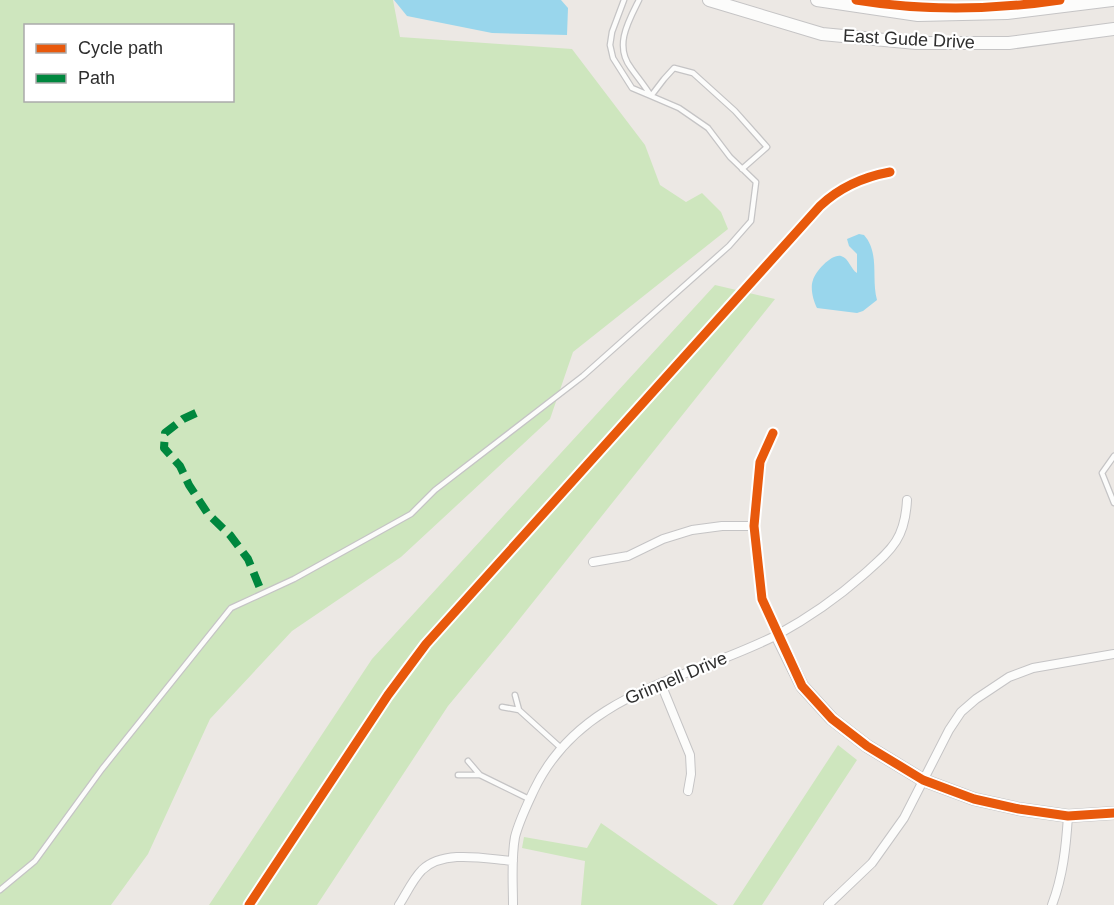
<svg xmlns="http://www.w3.org/2000/svg" width="1114" height="905" font-family="Arial,sans-serif">
  <style>
    .green { fill: #cee6be; fill-rule: evenodd }
    .water { fill: #99d6ec }
    .lines { fill: none; stroke-linecap: round; stroke-linejoin: round }
    .lane-casing { stroke: #c5c4c5; stroke-width: 7 }
    .street-casing { stroke: #c5c4c5; stroke-width: 10 }
    .secondary-casing { stroke: #c5c4c5; stroke-width: 14 }
    .lane { stroke: #fcfcfb; stroke-width: 4.5 }
    .street { stroke: #fcfcfb; stroke-width: 8 }
    .secondary { stroke: #fcfcfb; stroke-width: 12 }
    .quiet { stroke: #00873e; stroke-width: 8; stroke-dasharray: 15 8; stroke-linecap: butt }
    .cycleway-casing { stroke: #fff; stroke-width: 13 }
    .cycleway { stroke: #e8590c; stroke-width: 9 }
    .labels { text-anchor: middle; dominant-baseline: central; stroke-width: 4.5; stroke-linejoin: round; paint-order: stroke }
    .street-label { font-size: 18px; fill: #2e2e2e; stroke: #fff }
  </style>
  <rect width="100%" height="100%" fill="#ece8e4"/>
  <path class="green" d="M0,0H393L400,37L572,49L645,145L660,185L686,202L702,193L721,212L728,229L573,352L550,419L401,557L292,631L210,719L148,854L111,905H0ZM26,26H232V100H26Z
    M715,285L775,299L506,636L448,706L317,905H209L372,659Z
    M838,745L857,760L762,905H733Z
    M601,823L718,905H581L585,861L522,848L524,837L587,848Z"/>
  <path class="water" d="M394,0H561L568,8L567,35L492,33L407,16Z
    M859,234L864,235C880,253 871,278 877,300L863,311L857,313L817,308C813,300 810,288 813,280C816,271 831,254 841,256C849,258 851,270 857,273V254L849,246L847,239Z"/>
  <g class="lines">
    <defs>
      <path id="lane" d="M624,0L612,32L610,45L613,58L632,88L651,96C645,86 638,78 631,68C614,46 628,22 639,0
        M1114,456L1102,473L1114,503
        M515,695L519,710
        M502,707L519,710L561,748
        M468,761L480,775
        M458,775H480L529,799
        M0,890L35,861L102,769L231,608L294,579L411,514L435,490L583,376L729,246L751,221L756,182L730,157L708,128L679,108L651,96L664,79L674,68L693,73L735,111L767,147L742,169"/>
      <path id="street" d="M773,433L760,462L754,526L762,599L777,635
        M593,562L628,556L663,539L692,530L722,526H754
        M661,684L690,755L691,774L688,791
        M399,905C406,894 413,879 422,870C444,849 486,859 513,861
        M513,905C513,883 511,859 515,837C519,821 527,805 534,790C581,691 689,680 777,635C808,618 837,598 863,575C891,550 905,540 907,500
        M828,905L872,863L904,818L949,730L961,712L976,699L1009,677L1033,668L1114,654
        M1052,905C1063,876 1066,847 1068,816"/>
      <path id="secondary" d="M709,0L822,34L916,43H1009L1114,29
        M817,0L918,15L1007,13L1112,0
        M777,635L802,686L832,719L867,746L923,780L974,799L1019,809L1068,816L1114,813"/>
    </defs>
    <use href="#lane" class="lane-casing"/>
    <use href="#street" class="street-casing"/>
    <use href="#secondary" class="secondary-casing"/>
    <use href="#lane" class="lane"/>
    <use href="#street" class="street"/>
    <use href="#secondary" class="secondary"/>
    <path class="quiet" d="M196,413L183,419L165,433L164,448L180,466L189,485L208,514L230,535L248,559L262,593"/>
    <defs>
      <path id="cycleway" d="M856,0C923,11 993,10 1060,0
        M773,433L760,462L754,526L762,599L802,686L832,719L867,746L923,780L974,799L1019,809L1068,816L1114,813
        M249,905L388,695L426,644L820,206C840,187 863,177 890,172"/>
    </defs>
    <use href="#cycleway" class="cycleway-casing"/>
    <use href="#cycleway" class="cycleway"/>
  </g>
  <g class="labels">
    <g class="street-label">
      <text transform="translate(909 39) rotate(3)">East Gude Drive</text>
      <text transform="translate(676 678) rotate(-23)">Grinnell Drive</text>
    </g>
  </g>
  <rect x="24" y="24" width="210" height="78" fill="#ffffff" stroke="#ababab" stroke-width="1.5"/>
  <rect x="36" y="44" width="30" height="9" fill="#e8590c" stroke="#ababab" stroke-width="1.5"/>
  <text x="78" y="54" font-size="18" fill="#2e2e2e">Cycle path</text>
  <rect x="36" y="74" width="30" height="9" fill="#00873e" stroke="#ababab" stroke-width="1.5"/>
  <text x="78" y="84" font-size="18" fill="#2e2e2e">Path</text>
</svg>
